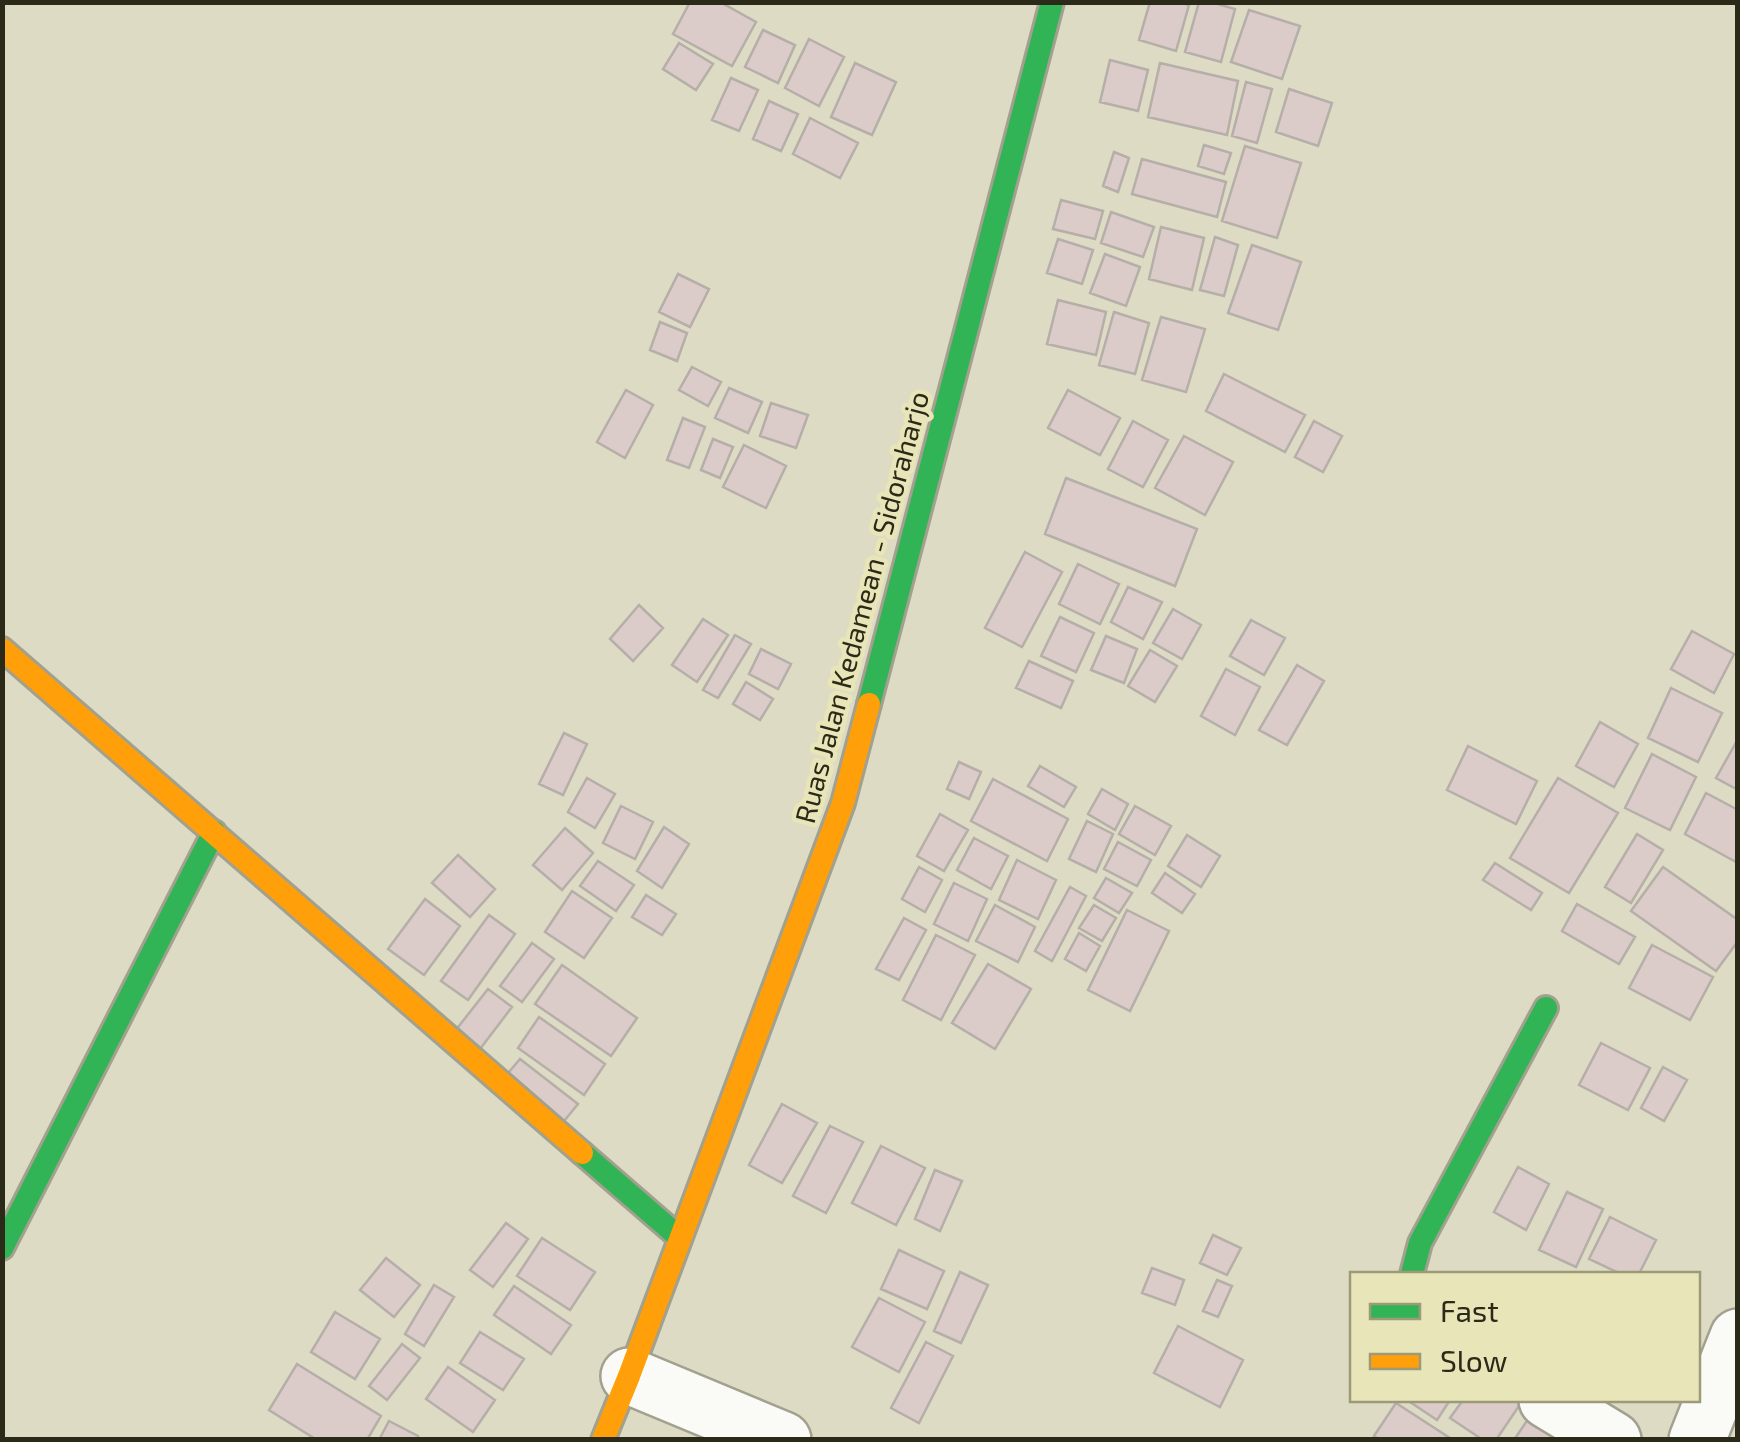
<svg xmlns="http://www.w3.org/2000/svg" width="1740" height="1442" font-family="'Exo 2',sans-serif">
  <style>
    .building { fill: #dbccca; stroke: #b6aea8; stroke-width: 2.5 }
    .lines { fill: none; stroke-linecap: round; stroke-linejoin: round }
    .street-casing { stroke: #a2a08e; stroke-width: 60 }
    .fast-casing { stroke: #a2a08e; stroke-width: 28 }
    .slow-casing { stroke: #a2a08e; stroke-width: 28 }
    .street { stroke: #fafaf6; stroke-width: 55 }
    .fast { stroke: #30b455; stroke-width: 22 }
    .slow { stroke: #ff9f0a; stroke-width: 22 }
    .labels { text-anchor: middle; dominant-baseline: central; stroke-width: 9; stroke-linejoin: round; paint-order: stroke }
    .street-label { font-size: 28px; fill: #2b2918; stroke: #e8e5b8 }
  </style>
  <rect width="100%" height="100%" fill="#dddbc3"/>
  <path class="building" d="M690,2H720L756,22L732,66L673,34Z
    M1150,2H1179L1189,5L1176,51L1139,40Z
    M1199,2H1211L1235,9L1221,62L1185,52Z
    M1249,10L1300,26L1282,79L1231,62Z
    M763,30L795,45L778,83L745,67Z
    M809,39L844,57L819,106L785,88Z
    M679,43L713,64L696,90L663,69Z
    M1110,60L1148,70L1138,111L1100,102Z
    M855,63L896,82L872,135L831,117Z
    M1160,63L1238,81L1227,135L1148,117Z
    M731,78L758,90L739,131L712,120Z
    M1246,82L1272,89L1257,143L1232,136Z
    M1289,89L1332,103L1318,146L1276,132Z
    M769,101L798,114L781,151L753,139Z
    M810,118L858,143L840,178L793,154Z
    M1204,145L1231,153L1224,174L1198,166Z
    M1245,146L1301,163L1277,238L1222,221Z
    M1114,152L1129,158L1118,192L1103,186Z
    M1142,159L1226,182L1217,217L1132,194Z
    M1061,200L1103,211L1095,239L1053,229Z
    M1111,212L1154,227L1143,257L1101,243Z
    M1161,227L1204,238L1192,290L1149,279Z
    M1215,237L1238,245L1224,296L1200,290Z
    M1058,239L1093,250L1082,284L1047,273Z
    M1252,245L1301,262L1278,330L1228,313Z
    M1105,254L1140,267L1126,306L1090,293Z
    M678,274L709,289L690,327L659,312Z
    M1058,300L1106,312L1096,355L1047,344Z
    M1114,312L1149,323L1135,374L1099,365Z
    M1161,317L1205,329L1186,392L1142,380Z
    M660,322L687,333L677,361L650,350Z
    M692,367L721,382L708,406L679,390Z
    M1224,374L1305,415L1285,452L1206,411Z
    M729,388L762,402L748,433L715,418Z
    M626,390L653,405L625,458L597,442Z
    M1068,390L1120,418L1100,455L1048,428Z
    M771,403L808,415L796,448L760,436Z
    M683,418L705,427L689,468L667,460Z
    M1133,421L1168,440L1143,487L1108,469Z
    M1314,421L1342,436L1323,472L1295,457Z
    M1184,436L1233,462L1205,515L1155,488Z
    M713,439L733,447L720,478L701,470Z
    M744,445L786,466L766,508L723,487Z
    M1066,478L1197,529L1175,586L1045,534Z
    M1025,552L1062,572L1022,647L985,628Z
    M1078,564L1119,584L1100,624L1059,604Z
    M1128,587L1162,602L1143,639L1111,622Z
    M639,605L663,628L633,661L610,639Z
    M1173,609L1201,625L1182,659L1153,643Z
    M1060,617L1094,633L1076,672L1041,656Z
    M703,619L728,635L697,682L672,665Z
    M1251,620L1285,638L1264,675L1230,656Z
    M1692,631L1734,654L1714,693L1671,669Z
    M735,635L751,644L718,698L703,690Z
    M1106,636L1137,649L1124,683L1091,670Z
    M761,649L791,664L778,689L749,674Z
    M1150,650L1177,666L1155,702L1128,686Z
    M1029,661L1073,681L1061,708L1016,688Z
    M1297,665L1324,681L1287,745L1259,730Z
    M1226,669L1260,687L1235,735L1201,716Z
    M746,682L773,699L760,720L733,704Z
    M1671,688L1722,713L1698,762L1648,738Z
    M1600,722L1638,744L1614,787L1576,766Z
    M564,733L587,744L563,795L539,784Z
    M1738,739V790L1716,778Z
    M1468,746L1537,781L1516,824L1447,790Z
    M1652,754L1696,777L1670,830L1625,808Z
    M959,762L981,772L969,799L947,789Z
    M1040,766L1076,787L1064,807L1028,786Z
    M587,778L615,794L595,828L568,812Z
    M1558,778L1618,813L1569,893L1510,858Z
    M993,779L1068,819L1047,861L971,821Z
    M1102,789L1128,804L1115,830L1088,814Z
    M1706,793L1738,810L1736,862L1685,834Z
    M621,806L653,822L635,859L603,843Z
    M1135,806L1171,826L1155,855L1119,834Z
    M940,814L968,830L944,871L917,856Z
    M1087,821L1113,834L1096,872L1069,859Z
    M664,827L689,844L662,888L637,871Z
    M565,828L593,853L562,890L533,865Z
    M1637,834L1663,850L1631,903L1605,887Z
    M1187,835L1220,856L1201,887L1168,866Z
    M974,838L1008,856L991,889L957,870Z
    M1118,842L1151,860L1137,886L1104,869Z
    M458,855L495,889L470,917L432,883Z
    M1017,860L1056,880L1038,919L999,900Z
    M598,861L634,885L616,911L580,886Z
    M1495,863L1542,893L1531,910L1483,880Z
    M919,867L942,880L925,912L902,899Z
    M1663,867L1738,920V941L1716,971L1631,911Z
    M1165,873L1195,894L1182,913L1152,893Z
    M1106,878L1132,893L1119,913L1094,898Z
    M954,883L987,899L968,941L934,924Z
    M1070,887L1086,896L1052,961L1035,951Z
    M572,891L612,918L584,958L545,932Z
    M646,895L676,914L662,935L632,917Z
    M425,899L460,926L424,975L388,949Z
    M1577,904L1635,937L1619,964L1562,931Z
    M995,905L1035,927L1018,962L976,941Z
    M1094,905L1116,918L1102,941L1079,928Z
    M1127,910L1169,931L1130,1011L1088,990Z
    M489,915L515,934L468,1000L441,981Z
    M904,918L926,930L899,980L876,969Z
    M1079,933L1100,946L1086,971L1065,959Z
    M936,935L975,955L941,1020L903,1000Z
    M532,943L554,959L522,1002L500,986Z
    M1652,945L1713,977L1690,1020L1629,988Z
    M988,964L1031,989L995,1049L952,1023Z
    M562,965L637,1018L611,1056L535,1004Z
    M488,989L512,1007L480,1049L455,1031Z
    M539,1017L605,1064L584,1095L518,1048Z
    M1601,1043L1650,1068L1628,1110L1579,1085Z
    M520,1059L578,1104L560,1126L503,1079Z
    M1663,1067L1687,1080L1664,1121L1641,1108Z
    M782,1104L817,1123L782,1183L749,1165Z
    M830,1126L863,1142L826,1213L793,1196Z
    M881,1146L925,1168L896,1225L852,1203Z
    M1518,1167L1549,1184L1526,1230L1494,1212Z
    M935,1170L962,1181L940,1231L915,1219Z
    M1567,1192L1603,1209L1576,1267L1539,1250Z
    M1610,1217L1656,1240L1639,1274H1621L1589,1259Z
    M506,1223L528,1239L493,1287L470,1270Z
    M1213,1235L1241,1248L1227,1275L1200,1263Z
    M542,1238L595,1272L570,1310L517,1276Z
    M899,1250L944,1271L927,1309L881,1289Z
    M386,1258L420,1285L394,1317L360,1290Z
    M1152,1268L1184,1280L1175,1305L1142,1293Z
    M960,1272L988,1285L961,1343L934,1331Z
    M1217,1280L1232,1286L1218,1317L1203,1311Z
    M434,1285L454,1297L424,1346L405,1334Z
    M514,1286L571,1325L551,1354L494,1315Z
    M879,1298L925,1322L899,1372L852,1347Z
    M335,1312L380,1339L355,1379L311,1352Z
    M1178,1326L1243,1360L1220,1407L1154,1373Z
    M480,1332L524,1359L503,1390L460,1363Z
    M926,1342L953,1356L919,1423L891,1408Z
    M402,1344L420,1358L387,1400L369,1386Z
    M297,1364L381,1416L367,1440H317L269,1410Z
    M448,1367L495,1400L473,1432L426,1399Z
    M1407,1400H1450L1437,1420Z
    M1463,1400H1523L1496,1440H1483L1450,1418Z
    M1396,1403L1453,1440H1380L1374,1436Z
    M1533,1412L1559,1429L1552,1440H1514Z
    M389,1421L418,1436L416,1440H379Z"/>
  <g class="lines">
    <defs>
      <path id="street" d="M629,1376L783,1440
        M1547,1400L1613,1440
        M1697,1440L1738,1337"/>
      <path id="fast" d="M869,704L1052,2
        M582,1153L680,1238
        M2,1248L214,832
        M1412,1274L1420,1243L1546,1008"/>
      <path id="slow" d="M2,649L582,1153
        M603,1440L629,1376L843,803L869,704"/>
    </defs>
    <use href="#street" class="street-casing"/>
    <use href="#fast" class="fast-casing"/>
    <use href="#slow" class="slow-casing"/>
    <use href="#street" class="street"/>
    <use href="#fast" class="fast"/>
    <use href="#slow" class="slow"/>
  </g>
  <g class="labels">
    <g class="street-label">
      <text transform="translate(861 607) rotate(-75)">Ruas Jalan Kedamean - Sidoraharjo</text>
    </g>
  </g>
  <rect width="1740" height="1442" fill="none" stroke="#2b2918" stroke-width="10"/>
  <rect x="1350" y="1272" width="350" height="130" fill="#e8e5b8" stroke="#9c9a78" stroke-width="2.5"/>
  <rect x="1370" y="1304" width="50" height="15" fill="#30b455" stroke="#9c9a78" stroke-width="2.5"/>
  <text x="1440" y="1322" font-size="30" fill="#2b2918">Fast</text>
  <rect x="1370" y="1354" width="50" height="15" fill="#ff9f0a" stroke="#9c9a78" stroke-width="2.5"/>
  <text x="1440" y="1372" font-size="30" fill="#2b2918">Slow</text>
</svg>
